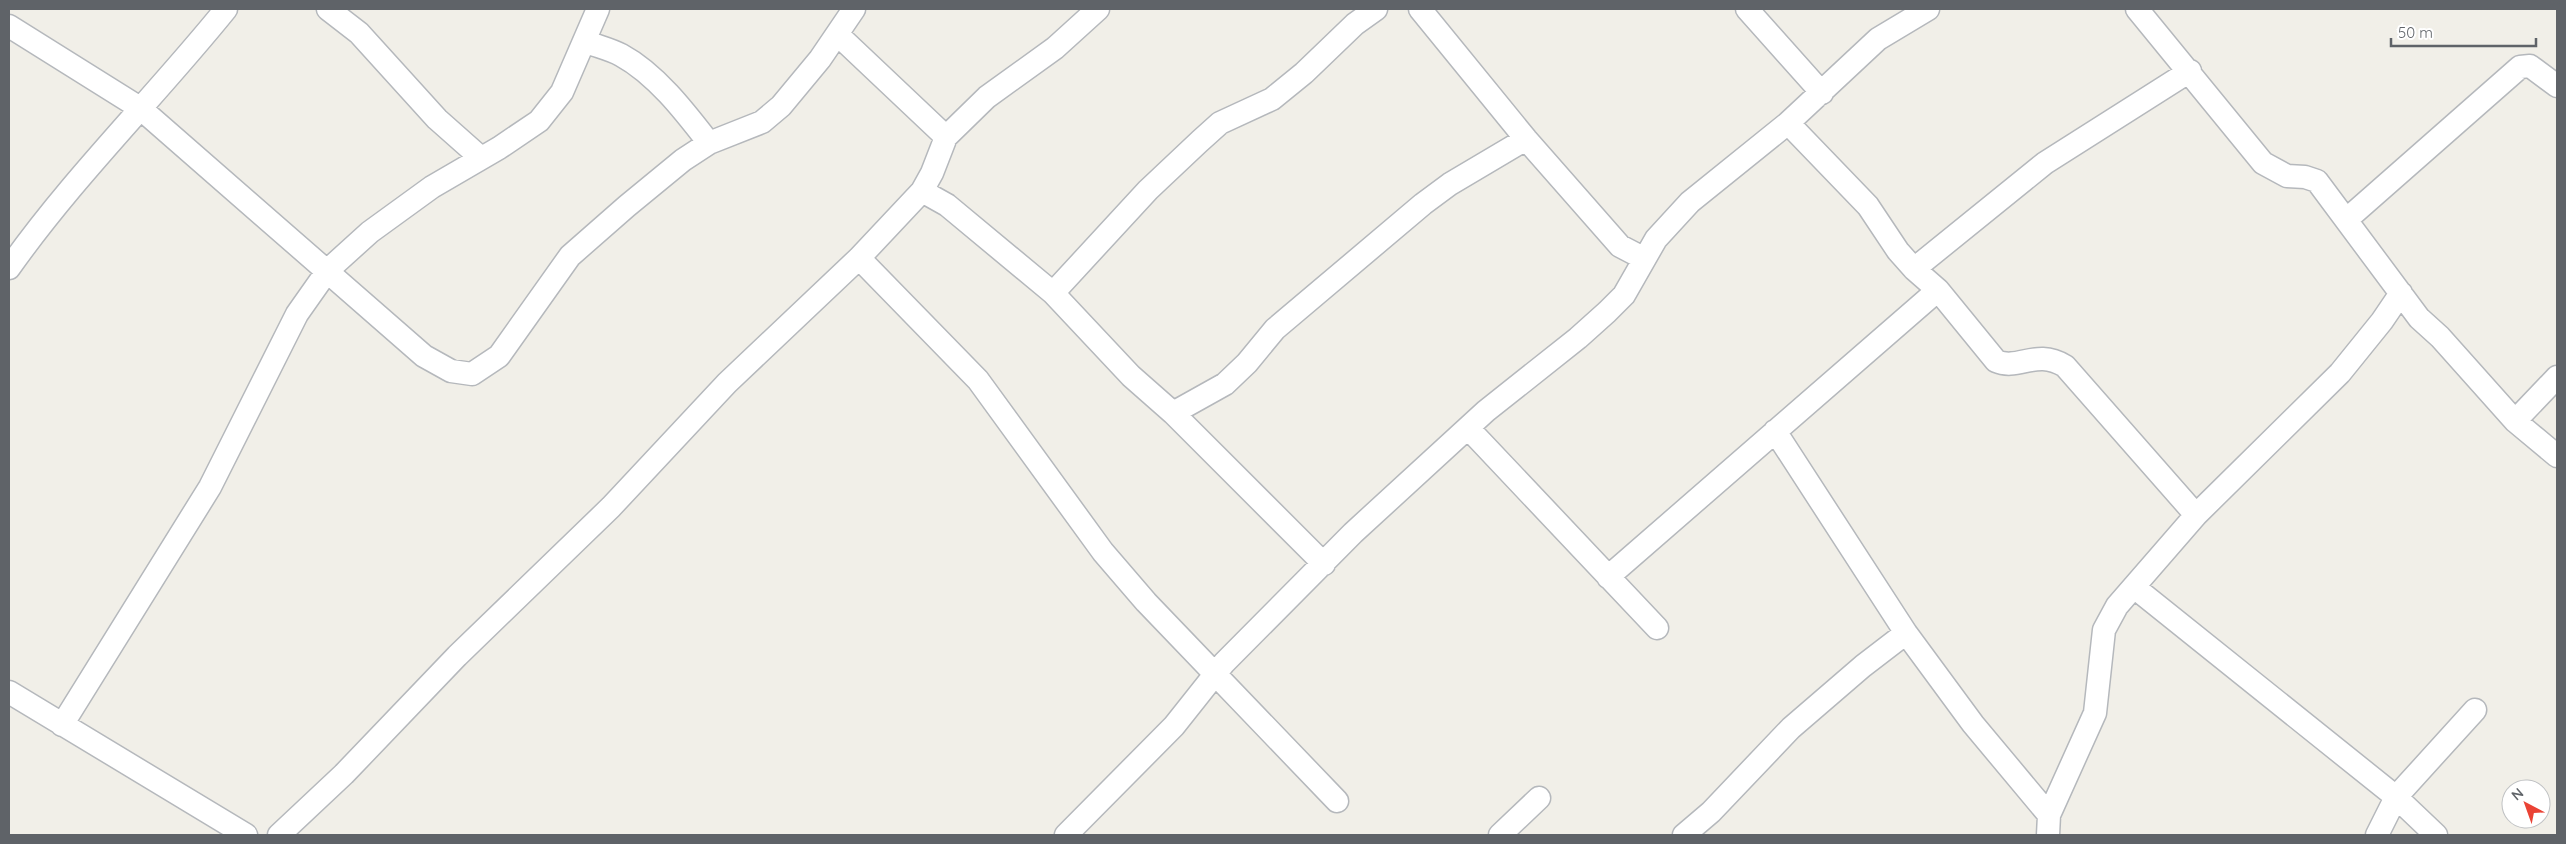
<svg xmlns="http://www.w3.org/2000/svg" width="2566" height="844" font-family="Quicksand,sans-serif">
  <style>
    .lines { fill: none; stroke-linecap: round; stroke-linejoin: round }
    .street-casing { stroke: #b5b8bc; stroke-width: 25 }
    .street { stroke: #fff; stroke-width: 22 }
  </style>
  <rect width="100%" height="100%" fill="#f1efe8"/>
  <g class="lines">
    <defs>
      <path id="street" d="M328,9L359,33L437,119L481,158
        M1420,9L1526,139L1620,246L1643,258
        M1747,9L1822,93
        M2137,9L2263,163L2287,176L2305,177L2317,181L2419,318L2440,337L2515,421L2557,456
        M9,26L140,108L424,356L451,371L472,374L499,356L570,256L627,206L683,160L709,143L762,122L781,106L820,59L854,9
        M837,34L946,137
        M584,41C596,46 610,49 621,55C656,74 685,112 709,143
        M1788,123L1868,206L1898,251L1914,269L1938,290L1996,361C2019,371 2036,348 2065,366L2196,515
        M922,191L947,205L1053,293L1131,376L1173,413L1324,564
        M2346,220L2520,67L2530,66L2557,86
        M859,258L978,380L1103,552L1146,602L1337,801
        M9,268C74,176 155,97 226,9
        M1914,269L2045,163L2190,71
        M1053,293L1148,190L1200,141L1220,123L1272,99L1304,73L1355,24L1376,9
        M1173,413L1225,384L1247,363L1275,329L1423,204L1450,184L1526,139
        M2515,421L2557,377
        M1468,428L1657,628
        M1775,431L1906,633L1973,724L2049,815
        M1608,577L1938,290
        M2134,587L2396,797L2436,835
        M9,692L246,835
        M62,725L210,487L297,314L328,270L370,232L432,187L499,148L539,121L562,92L598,9
        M279,835L344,774L457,656L611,507L727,383L859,258L922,191L932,173L946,137L987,97L1055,48L1098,9
        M1066,835L1174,726L1224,663L1353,533L1486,411L1578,338L1607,312L1624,295L1656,239L1690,202L1788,123L1878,39L1928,9
        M1500,835L1539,798
        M1684,835L1711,812L1791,728L1863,666L1906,633
        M2048,835L2049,815L2095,713L2104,630L2117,606L2196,515L2340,373L2382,321L2401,293
        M2377,835L2396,797L2475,710"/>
    </defs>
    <use href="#street" class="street-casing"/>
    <use href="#street" class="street"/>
  </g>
  <rect width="2566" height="844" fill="none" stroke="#5f6368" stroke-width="20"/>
  <g transform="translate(2526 804) rotate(319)"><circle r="24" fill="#ffffff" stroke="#bfc1c3"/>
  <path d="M0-4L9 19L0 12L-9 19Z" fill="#ea4335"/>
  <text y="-8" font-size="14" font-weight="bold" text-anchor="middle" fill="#5f6368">N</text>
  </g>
  <path d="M2391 38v8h145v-8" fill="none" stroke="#5f6368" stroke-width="2.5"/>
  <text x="2398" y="38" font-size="15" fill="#5f6368" stroke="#ffffff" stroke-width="4" paint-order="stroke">50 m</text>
</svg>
